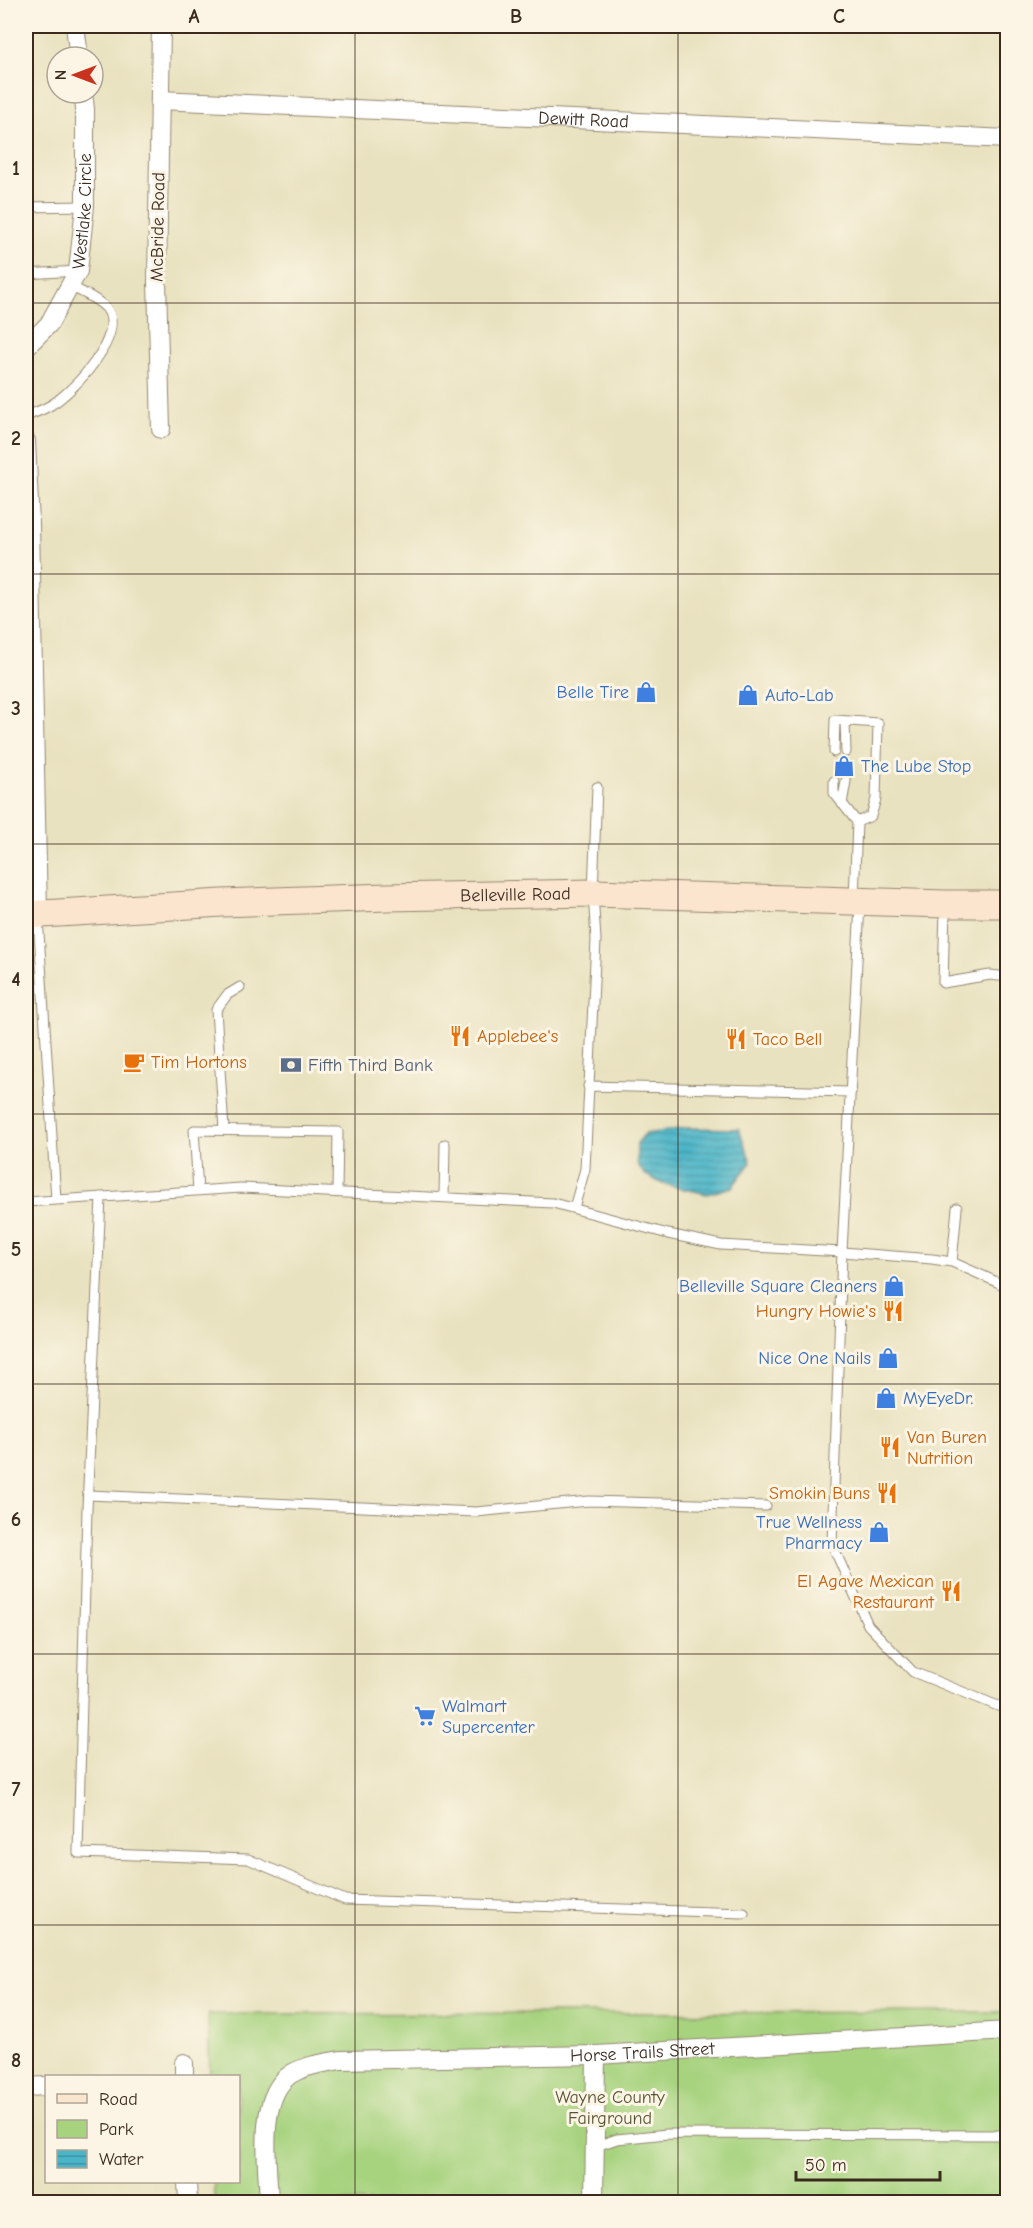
<svg xmlns="http://www.w3.org/2000/svg" width="1033" height="2228" font-family="'Comic Neue',sans-serif">
  <style>
    .green { fill: #a7d37f; stroke: #717e4e; stroke-width: 1.5 }
    .water { fill: url(#water-rules); stroke: #437073; stroke-width: 1.5 }
    .lines { fill: none; stroke-linecap: round; stroke-linejoin: round }
    .service-casing { stroke: #92866f; stroke-width: 11 }
    .minor-casing { stroke: #92866f; stroke-width: 20 }
    .secondary-casing { stroke: #92866f; stroke-width: 29 }
    .service { stroke: #fff; stroke-width: 9 }
    .minor { stroke: #fff; stroke-width: 18 }
    .secondary { stroke: #fce5cf; stroke-width: 27 }
    .grid { fill: none; stroke: #3b2a1e; stroke-width: 1.5; stroke-opacity: 0.55 }
    .labels { text-anchor: middle; dominant-baseline: central; stroke-width: 6; stroke-linejoin: round; paint-order: stroke }
    .street-label { font-size: 18px; fill: #3b2a1e; stroke: #fcf5e5 }
    .shop-label { font-size: 18px; fill: #366cbe; stroke: #fcf5e5; text-anchor: end }
    .food-label { font-size: 18px; fill: #c56008; stroke: #fcf5e5; text-anchor: start }
    .service-label { font-size: 18px; fill: #4e5e75; stroke: #fcf5e5; text-anchor: start }
    .park-label { font-size: 18px; fill: #565436; stroke: #fcf5e5 }
    .neatline { fill: none; stroke: #3b2a1e; stroke-width: 2 }
    .grid-label { font-size: 20px; text-anchor: middle; font-weight: bold; fill: #3b2a1e }
  </style>
  <defs>
    <pattern id="water-rules" width="6" height="5" patternUnits="userSpaceOnUse" patternTransform="scale(1.5)"><rect width="6" height="5" fill="#4bb5c8"/><path d="M0 2.5h6" fill="none" stroke="#4093a2"/></pattern>
  </defs>
  <rect width="100%" height="100%" fill="#fcf5e5"/>
  <filter id="ink" filterUnits="userSpaceOnUse"><feTurbulence type="fractalNoise" baseFrequency=".0167" numOctaves="2"/><feDisplacementMap in="SourceGraphic" scale="12" xChannelSelector="R" yChannelSelector="G"/><feConvolveMatrix kernelMatrix="1 2 1 2 8 2 1 2 1" color-interpolation-filters="sRGB"/></filter>
  <filter id="wash" filterUnits="userSpaceOnUse"><feTurbulence type="fractalNoise" baseFrequency=".008" numOctaves="4" result="noise"/><feDisplacementMap in="SourceGraphic" scale="24" xChannelSelector="R" yChannelSelector="G"/><feGaussianBlur stdDeviation="1.35" result="paint"/><feColorMatrix in="noise" values="0 0 0 0 0 0 0 0 0 0 0 0 0 0 0 0 0 1.4 0 .05"/><feComposite in="paint" operator="in"/></filter>
  <g filter="url(#wash)">
    <rect width="100%" height="100%" fill="#e9e2c0"/>
    <path class="green" d="M1007,2012V2202H214V2182H238V2076H210L208,2014Z"/>
    <path class="water" d="M687,1128L739,1129L751,1162L732,1187L707,1194L663,1184L644,1174L637,1163V1143L645,1134Z"/>
  </g>
  <g filter="url(#ink)">
    <g class="lines">
      <defs>
        <path id="service" d="M26,207L85,206
          M26,274L78,271
          M26,416C34,413 43,410 51,405C73,392 128,334 106,308C97,298 81,292 70,286
          M845,721L846,752
          M834,781V793L857,822L871,816L876,799L878,723L835,720L834,752
          M842,804L846,781
          M854,899L857,822
          M860,904L842,1252L832,1544L868,1625L913,1672L1008,1710
          M945,907L943,983L990,975L1008,977
          M38,917L56,1199
          M588,1086L851,1092
          M224,1129L216,1010L227,995L240,987
          M198,1190L194,1130L338,1132L337,1192
          M101,1197L87,1509L78,1853L248,1859L345,1900L744,1913
          M444,1197L445,1144
          M26,1202L241,1188L553,1203L668,1234L721,1245L842,1252L932,1259L952,1262L1008,1287
          M574,1208L585,1169L596,940L593,893L597,787
          M952,1262L957,1208
          M88,1495L476,1512L589,1501L766,1506
          M596,2146L617,2139L667,2134L1008,2135"/>
        <g id="minor">
          <path d="M75,26L79,57"/>
          <path d="M161,26L157,282L161,429"/>
          <path id="s1" d="M160,100L1008,139"/>
          <path id="s2" d="M26,347L49,324L78,271L85,206V109L83,93"/>
          <path d="M26,441L30,524L38,914"/>
          <path d="M184,2063V2076"/>
          <path d="M26,2087L46,2086"/>
          <path d="M187,2182L188,2202"/>
          <path id="s3" d="M269,2202C268,2166 256,2097 291,2074C306,2065 325,2063 341,2060L596,2055L1008,2031"/>
          <path d="M594,2202L596,2055"/>
        </g>
        <g id="secondary">
          <path id="s4" d="M26,915L222,903L387,897L593,893L945,904H1008"/>
        </g>
      </defs>
      <use href="#service" class="service-casing"/>
      <use href="#minor" class="minor-casing"/>
      <use href="#secondary" class="secondary-casing"/>
      <use href="#service" class="service"/>
      <use href="#minor" class="minor"/>
      <use href="#secondary" class="secondary"/>
    </g>
  </g>
  <path class="grid" d="M355,26V2202M678,26V2202M26,303H1008M26,574H1008M26,844H1008M26,1114H1008M26,1384H1008M26,1654H1008M26,1925H1008"/>
  <defs>
    <symbol id="shop-bare" viewBox="-9 -9 18 18"><path d="M-5-2.5h2.3a2.7 3.5 0 0 1 5.4 0H5L5.5 6h-11ZM-1.5-2.5h3a1.5 2.3 0 0 0-3 0Z" fill="#3f7fe0" stroke="#fcf5e5" stroke-width="2.5" paint-order="stroke"/></symbol>
    <symbol id="restaurant-bare" viewBox="-9 -9 18 18"><path d="M-5-6h1v4h1v-4h1v4h1v-4h1v5L-1.5 .5V6h-2V.5L-5-1ZM5-6V6H3V1.5H1.5Q1.5-4 5-6Z" fill="#e8710a" stroke="#fcf5e5" stroke-width="2.5" paint-order="stroke"/></symbol>
    <symbol id="cafe-bare" viewBox="-9 -9 18 18"><path d="M-5.5-4.5H6V0H3Q3 3.5 0 3.5H-2.5Q-5.5 3.5-5.5 0ZM3-3.2v2h1.7v-2ZM-6 4.5H4V6H-6Z" fill="#e8710a" stroke="#fcf5e5" stroke-width="2.5" paint-order="stroke"/></symbol>
    <symbol id="bank-bare" viewBox="-9 -9 18 18"><path d="M-6-4H6V4H-6ZM0-2.3a2.3 2.3 0 1 0 0 4.6a2.3 2.3 0 1 0 0-4.6Z" fill="#5c6f8a" stroke="#fcf5e5" stroke-width="2.5" paint-order="stroke"/></symbol>
    <symbol id="supermarket-bare" viewBox="-9 -9 18 18"><path d="M-6-5.5h2.5l.6 2H6L4.5 2H-2.5L-4.4-4H-6ZM-1.5 3.2a1.3 1.3 0 1 0 .1 0ZM3 3.2a1.3 1.3 0 1 0 .1 0Z" fill="#3f7fe0" stroke="#fcf5e5" stroke-width="2.5" paint-order="stroke"/></symbol>
  </defs>
  <g fill-rule="evenodd">
    <use href="#shop-bare" x="631" y="677" width="30" height="30"/>
    <use href="#shop-bare" x="733" y="680" width="30" height="30"/>
    <use href="#shop-bare" x="829" y="751" width="30" height="30"/>
    <use href="#restaurant-bare" x="445" y="1021" width="30" height="30"/>
    <use href="#restaurant-bare" x="721" y="1024" width="30" height="30"/>
    <use href="#cafe-bare" x="119" y="1047" width="30" height="30"/>
    <use href="#bank-bare" x="276" y="1050" width="30" height="30"/>
    <use href="#shop-bare" x="879" y="1271" width="30" height="30"/>
    <use href="#restaurant-bare" x="878" y="1296" width="30" height="30"/>
    <use href="#shop-bare" x="873" y="1343" width="30" height="30"/>
    <use href="#shop-bare" x="871" y="1383" width="30" height="30"/>
    <use href="#restaurant-bare" x="875" y="1432" width="30" height="30"/>
    <use href="#restaurant-bare" x="872" y="1478" width="30" height="30"/>
    <use href="#shop-bare" x="864" y="1517" width="30" height="30"/>
    <use href="#restaurant-bare" x="936" y="1576" width="30" height="30"/>
    <use href="#supermarket-bare" x="410" y="1701" width="30" height="30"/>
  </g>
  <g class="labels">
    <g class="street-label">
      <text stroke="none"><textPath href="#s1" startOffset="424">Dewitt Road</textPath></text>
      <text stroke="none"><textPath href="#s2" startOffset="153">Westlake Circle</textPath></text>
      <text transform="translate(158 227) rotate(-89)">McBride Road</text>
      <text stroke="none"><textPath href="#s4" startOffset="490">Belleville Road</textPath></text>
      <text stroke="none"><textPath href="#s3" startOffset="489">Horse Trails Street</textPath></text>
    </g>
    <g class="shop-label">
      <text x="629" y="692">Belle Tire</text>
      <text x="765" y="695" text-anchor="start">Auto-Lab</text>
      <text x="861" y="766" text-anchor="start">The Lube Stop</text>
      <text x="877" y="1286">Belleville Square Cleaners</text>
      <text x="871" y="1358">Nice One Nails</text>
      <text x="903" y="1398" text-anchor="start">MyEyeDr.</text>
      <text x="862" y="1522">True Wellness<tspan x="862" dy="21">Pharmacy</tspan></text>
      <text x="442" y="1706" text-anchor="start">Walmart<tspan x="442" dy="21">Supercenter</tspan></text>
    </g>
    <g class="food-label">
      <text x="477" y="1036">Applebee's</text>
      <text x="753" y="1039">Taco Bell</text>
      <text x="151" y="1062">Tim Hortons</text>
      <text x="876" y="1311" text-anchor="end">Hungry Howie's</text>
      <text x="907" y="1437">Van Buren<tspan x="907" dy="21">Nutrition</tspan></text>
      <text x="870" y="1493" text-anchor="end">Smokin Buns</text>
      <text x="934" y="1581" text-anchor="end">El Agave Mexican<tspan x="934" dy="21">Restaurant</tspan></text>
    </g>
    <g class="service-label">
      <text x="308" y="1065">Fifth Third Bank</text>
    </g>
    <g class="park-label">
      <text x="610" y="2097">Wayne County<tspan x="610" dy="21">Fairground</tspan></text>
    </g>
  </g>
  <rect width="1033" height="2228" fill="none" stroke="#fcf5e5" stroke-width="66"/>
  <rect x="45" y="2075" width="195" height="108" fill="#fcf5e5" stroke="#afa495" stroke-width="1.5"/>
  <rect x="57" y="2094" width="30" height="9" fill="#fce5cf" stroke="#afa495" stroke-width="1.5"/>
  <text x="99" y="2105" font-size="18" fill="#3b2a1e">Road</text>
  <rect x="57" y="2120" width="30" height="18" fill="#a7d37f" stroke="#afa495" stroke-width="1.5"/>
  <text x="99" y="2135" font-size="18" fill="#3b2a1e">Park</text>
  <rect x="57" y="2150" width="30" height="18" fill="url(#water-rules)" stroke="#afa495" stroke-width="1.5"/>
  <text x="99" y="2165" font-size="18" fill="#3b2a1e">Water</text>
  <g transform="translate(75 75) rotate(270)"><circle r="28" fill="#fcf5e5" stroke="#afa495" stroke-width="1.5"/>
  <path d="M0-4.5L10 22L0 15L-10 22Z" fill="#c8321e"/>
  <text y="-9" font-size="16" font-weight="bold" text-anchor="middle" fill="#3b2a1e">N</text>
  </g>
  <path d="M796 2171v9h144v-9" fill="none" stroke="#3b2a1e" stroke-width="3"/>
  <text x="805" y="2171" font-size="18" fill="#3b2a1e" stroke="#fcf5e5" stroke-width="4.5" paint-order="stroke">50 m</text>
  <rect x="33" y="33" width="967" height="2162" class="neatline"/>
  <g class="grid-label">
    <text x="194" y="23">A</text>
    <text x="516" y="23">B</text>
    <text x="839" y="23">C</text>
    <text x="16" y="175">1</text>
    <text x="16" y="445">2</text>
    <text x="16" y="715">3</text>
    <text x="16" y="986">4</text>
    <text x="16" y="1256">5</text>
    <text x="16" y="1526">6</text>
    <text x="16" y="1796">7</text>
    <text x="16" y="2067">8</text>
  </g>
</svg>
